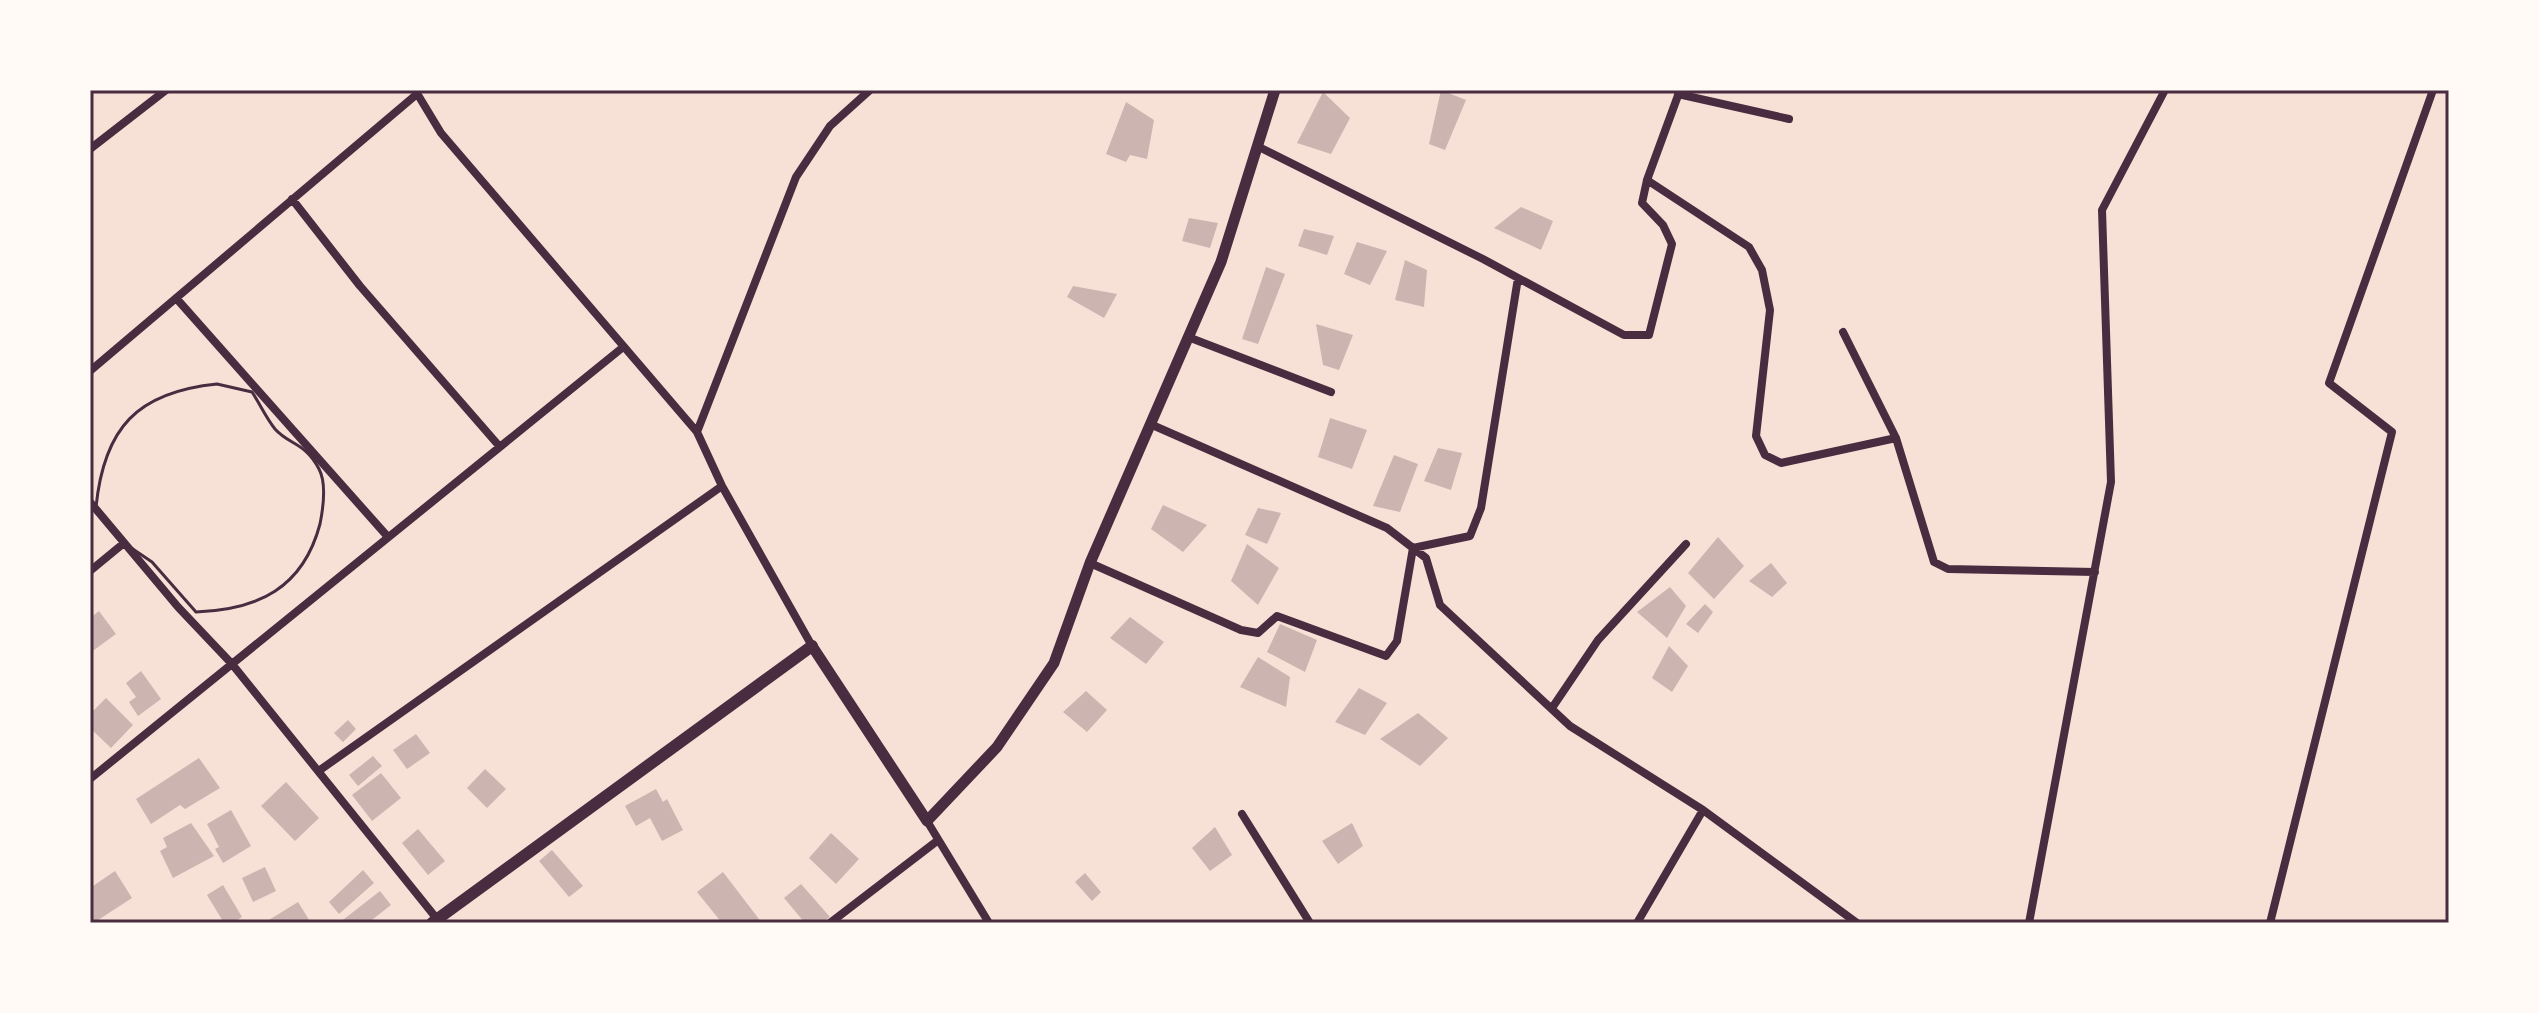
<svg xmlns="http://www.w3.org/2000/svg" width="2539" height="1013" font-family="Poppins,sans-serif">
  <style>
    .building { fill: #ccb4b1 }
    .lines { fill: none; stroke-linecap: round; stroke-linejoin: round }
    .path { stroke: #4a2c40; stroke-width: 3 }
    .minor { stroke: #4a2c40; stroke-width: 8 }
    .tertiary { stroke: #4a2c40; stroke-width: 11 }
    .secondary { stroke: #4a2c40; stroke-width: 12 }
    .neatline { fill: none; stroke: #4a2c40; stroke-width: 3 }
  </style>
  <rect width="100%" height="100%" fill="#f7e1d7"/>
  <path class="building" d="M1441,90L1466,100L1445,150L1429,144Z
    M1323,92L1350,118L1331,154L1297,143Z
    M1126,102L1154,120L1147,159L1130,155L1126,162L1106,154Z
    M1521,207L1553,221L1541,250L1494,228Z
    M1189,218L1218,223L1210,248L1182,241Z
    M1304,229L1334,236L1327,255L1298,246Z
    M1357,242L1387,251L1370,285L1344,274Z
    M1405,260L1427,270L1424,307L1395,300Z
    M1266,267L1285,274L1258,344L1242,339Z
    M1073,286L1117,294L1104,318L1067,297Z
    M1316,324L1353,335L1339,370L1323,365Z
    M1330,418L1367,430L1352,469L1318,457Z
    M1438,448L1462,453L1451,490L1424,481Z
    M1394,455L1418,464L1400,512L1373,506Z
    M1163,505L1207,525L1183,552L1151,529Z
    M1258,508L1281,513L1267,544L1245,535Z
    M1718,537L1744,566L1714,599L1688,573Z
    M1247,544L1279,568L1258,605L1231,581Z
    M1771,563L1787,583L1772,597L1749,581Z
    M1670,587L1686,606L1667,638L1637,612Z
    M1705,604L1713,612L1698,633L1686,624Z
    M99,611L116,634L90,653V618Z
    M1130,617L1164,642L1146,664L1110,638Z
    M1280,624L1317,640L1305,672L1267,652Z
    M1669,646L1688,666L1672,692L1652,678Z
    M1258,657L1290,677L1286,707L1240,687Z
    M141,671L161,699L138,716L129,702L136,697L126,683Z
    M1359,688L1387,703L1365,735L1335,722Z
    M1086,691L1107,710L1087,732L1063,712Z
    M106,698L133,725L111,748L90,728V714Z
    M1418,713L1448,738L1420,766L1380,739Z
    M348,720L356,729L343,742L334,733Z
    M416,734L430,753L407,769L393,750Z
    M373,756L382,766L358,786L349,775Z
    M199,758L220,788L185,809L180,805L151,824L136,799Z
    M485,769L506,789L487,808L467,788Z
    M381,773L401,798L372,821L352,795Z
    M286,782L319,818L295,841L261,806Z
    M656,789L663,802L667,799L683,830L662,841L650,818L636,826L625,806Z
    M231,810L251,846L223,863L215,849L219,847L207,824Z
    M191,823L214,856L173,878L160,851L167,847L163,838Z
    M1352,823L1363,846L1338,864L1322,841Z
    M1215,827L1232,855L1210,871L1192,848Z
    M418,829L445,861L428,875L402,843Z
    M831,833L859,859L836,884L809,858Z
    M552,850L583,886L569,897L539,861Z
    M265,867L276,891L253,902L242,878Z
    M363,870L374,883L339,914L329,902Z
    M115,871L132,898L95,922L90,914V888Z
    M723,872L762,923H722L697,892Z
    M1085,873L1101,892L1092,901L1075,882Z
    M801,884L830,917L822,923H805L784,898Z
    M223,885L242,917L232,923H224L207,895Z
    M380,891L391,905L368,923H339Z
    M298,902L311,923H264Z"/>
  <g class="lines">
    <path class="path" d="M217,384L252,392C260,404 266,418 275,429C289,445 305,442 319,469C327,484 323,509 320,524C303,588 258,610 196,612L152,562L124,543L96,507C104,428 137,392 217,384Z"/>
    <path class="minor" d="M415,90L441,133L697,432L722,486L812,646
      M1678,94L1789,119
      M1257,146L1483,259L1624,335H1649L1672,244L1663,225L1642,203L1647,180L1680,90
      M90,149L166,90
      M1647,180L1749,247L1762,270L1770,310L1756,436L1765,455L1781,463L1896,438
      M292,199L360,286L500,447
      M176,298L388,537
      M1843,332L1896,438L1934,562L1948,569L2095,572
      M1188,337L1331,392
      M90,371L417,94
      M1150,424L1387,528L1426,558L1440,605L1570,726L1703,810L1857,923
      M697,432L796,177L830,126L870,90
      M90,502L178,607L232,664L437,919
      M1090,563L1241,630L1258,633L1277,616L1386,656L1397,641L1413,548L1470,536L1481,508L1518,278
      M90,571L124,543
      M1552,708L1598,640L1686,544
      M320,770L722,486
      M90,779L622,348
      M1242,814L1310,923
      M927,821L989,923
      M830,923L937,841
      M1637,923L1703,810
      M2029,923L2111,482L2102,210L2165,90
      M2270,923L2392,432L2329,383L2433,90"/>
    <path class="tertiary" d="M812,646L927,821L997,747L1054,663L1090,563L1221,262L1275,90"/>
    <path class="secondary" d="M432,923L812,646"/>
  </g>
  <rect width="2539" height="1013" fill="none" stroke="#fffaf5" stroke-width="184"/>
  <rect x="92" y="92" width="2355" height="829" class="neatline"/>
</svg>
